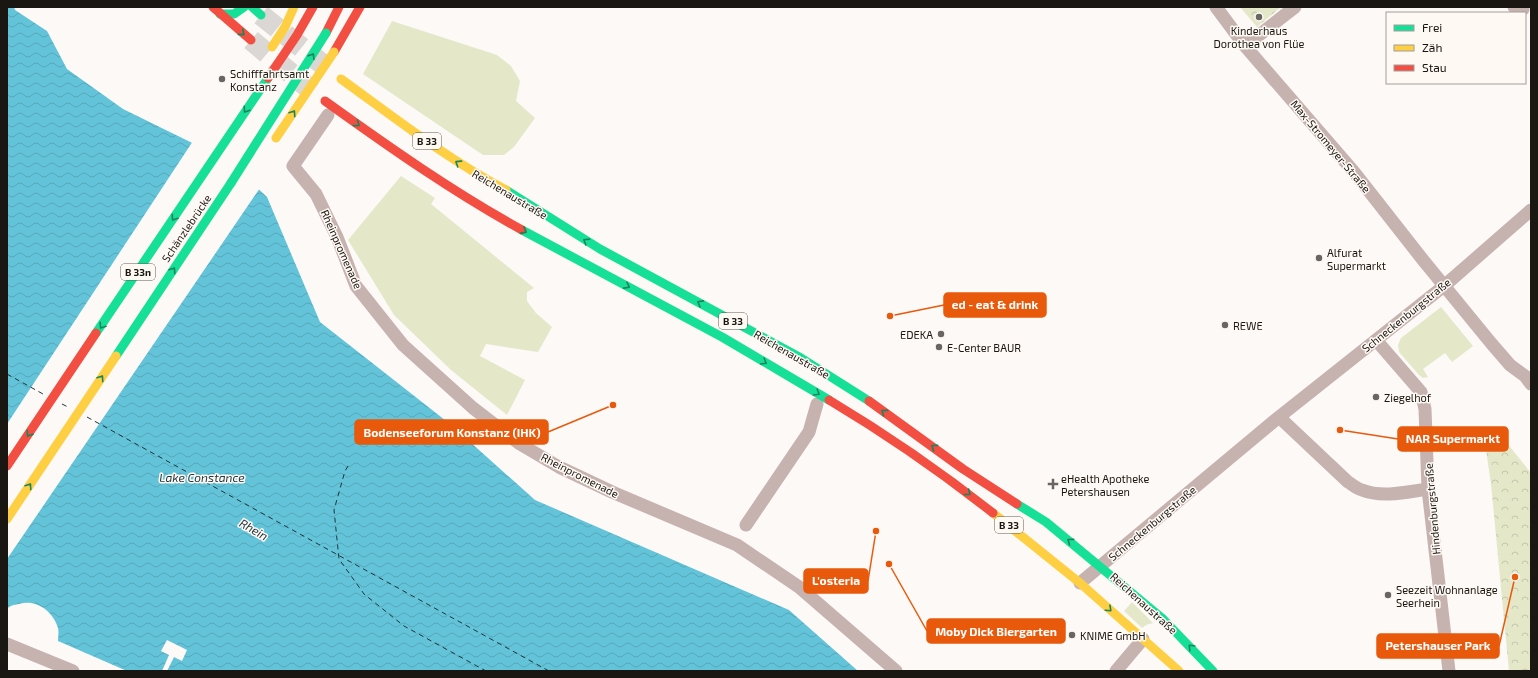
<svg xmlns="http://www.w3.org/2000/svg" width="1538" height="678" font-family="'Exo 2',sans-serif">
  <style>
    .green { fill: #e4e8c9 }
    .park { fill: url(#park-crowns) }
    .water { fill: url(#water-waves) }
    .pier { fill: #fcf9f7 }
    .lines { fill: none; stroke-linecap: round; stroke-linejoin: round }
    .ferry { stroke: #1e343a; stroke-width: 1; stroke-dasharray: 5 4; stroke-linecap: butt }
    .primary-tunnel { stroke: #dad7d5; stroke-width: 21; stroke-dasharray: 21 10; stroke-linecap: butt }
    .street { stroke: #c6b2af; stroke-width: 13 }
    .fast { stroke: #16e098; stroke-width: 9 }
    .slow { stroke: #ffcf43; stroke-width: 9 }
    .jam { stroke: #f24e42; stroke-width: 9 }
    .fast-bridge { stroke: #16e098; stroke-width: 9 }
    .slow-bridge { stroke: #ffcf43; stroke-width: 9 }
    .jam-bridge { stroke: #f24e42; stroke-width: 9 }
    .oneway { stroke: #18855c }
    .poi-dot { fill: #696562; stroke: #fff9f4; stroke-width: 1.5 }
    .labels { text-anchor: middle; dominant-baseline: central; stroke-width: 3; stroke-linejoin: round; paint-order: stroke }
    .shield { fill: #fff9f4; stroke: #5f5a56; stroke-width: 1 }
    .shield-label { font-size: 10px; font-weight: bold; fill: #1a1612 }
    .poi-label { font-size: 11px; fill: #1a1612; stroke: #fff9f4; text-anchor: start }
    .street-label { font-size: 11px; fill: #1a1612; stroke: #fff9f4 }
    .water-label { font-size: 12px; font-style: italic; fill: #1e343a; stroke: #fff9f4 }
    .leader { fill: none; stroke: #e8590c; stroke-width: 1.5 }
    .callout-dot { fill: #e8590c; stroke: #fff9f4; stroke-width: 1.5 }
    .callout { fill: #e8590c; stroke: #e8590c; stroke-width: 1.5 }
    .callout-label { font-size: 12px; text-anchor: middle; font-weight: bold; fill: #fff }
  </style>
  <defs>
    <pattern id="park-crowns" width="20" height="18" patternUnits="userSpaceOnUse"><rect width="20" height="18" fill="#e4e8c9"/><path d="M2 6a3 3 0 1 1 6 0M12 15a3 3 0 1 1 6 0" fill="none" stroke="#c3c6ac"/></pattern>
    <pattern id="water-waves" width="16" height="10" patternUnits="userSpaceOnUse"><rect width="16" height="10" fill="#63c4d9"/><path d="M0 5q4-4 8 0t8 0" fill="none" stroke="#55a8b9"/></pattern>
  </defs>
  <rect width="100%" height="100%" fill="#fcf9f7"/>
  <path class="green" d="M392,21L497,55L511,66L520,81L516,101L535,118L514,147L504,155H483L363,74Z
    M401,176L435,198L431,204L534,288L527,292V301L536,313L552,327L538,352L486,344L480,356L525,380L507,415L451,370L394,315L348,240Z
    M1441,307L1473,346L1452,362L1445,353L1423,369L1428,377L1423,378L1419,375L1399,352L1398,345L1401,338Z
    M1132,602L1153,623L1146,625L1142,628L1124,611Z"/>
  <path class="park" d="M1240,7H1281L1257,27Z
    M1499,433L1531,473V671H1509L1491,484L1484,436Z"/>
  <path class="water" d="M7,7H14L15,10L47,31L67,69L123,109L229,161L267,197L320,322L450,424L535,500L789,610L858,671H127L58,641C58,637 59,632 58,628C53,611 36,599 19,604C14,605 10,605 7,609Z"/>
  <path class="pier" d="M193,141L230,159L260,188L7,559V424Z
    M167,640L187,650L182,661L174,657L167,671H162L169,655L161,651Z"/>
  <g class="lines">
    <path class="ferry" d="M7,374L43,394
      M62,404L70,408
      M87,417L549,671
      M348,466L345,471L334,510L339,559L364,594L404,626L486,671"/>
    <path class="primary-tunnel" d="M261,15L326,67
      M251,40L312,91"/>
    <path class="street" d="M1216,7L1245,46L1354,172L1423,260L1491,343L1510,365L1525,376L1531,384
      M1514,7L1523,9
      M1245,46L1295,7
      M328,115L293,166L316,194L337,237L356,286L403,345L473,408L520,444L559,467L612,492L737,545L799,587L896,671
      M1376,340L1421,392L1425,409L1428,489L1449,671
      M1279,417L1348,482C1353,485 1357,489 1362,490C1382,498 1407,492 1428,489
      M746,525L809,432L817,404
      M1080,583L1279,417L1444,286L1531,210
      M7,644L73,671
      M1116,671L1143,639"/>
    <path class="fast" d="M252,7L261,15
      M220,14H234L244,7
      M506,190L600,249L801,358L869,401
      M522,230L722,337L829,400
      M96,333L268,78
      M116,356L231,183
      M1017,504L1046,522L1163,619L1213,671"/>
    <path class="slow" d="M341,79C395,118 447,159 506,190
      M993,513L1080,583L1179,671
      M7,519L116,356"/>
    <path class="jam" d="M213,7L251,40
      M326,33L339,7
      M334,52L360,7
      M325,101C389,147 453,192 522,230
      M829,400C886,434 941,472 993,513
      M869,401L963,469L1017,504
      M7,466L96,333"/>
    <path class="fast-bridge" d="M231,183L326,33"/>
    <path class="slow-bridge" d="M272,47L285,27L294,7
      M276,138L334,52"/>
    <path class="jam-bridge" d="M268,78L297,35L313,7"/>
  </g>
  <defs><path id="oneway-chevron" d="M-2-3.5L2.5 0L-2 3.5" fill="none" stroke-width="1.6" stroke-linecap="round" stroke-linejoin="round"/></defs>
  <g class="oneway">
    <use href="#oneway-chevron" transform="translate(242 33) rotate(40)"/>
    <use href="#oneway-chevron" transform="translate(312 56) rotate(-58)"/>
    <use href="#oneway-chevron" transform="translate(246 110) rotate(124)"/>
    <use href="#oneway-chevron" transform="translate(293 113) rotate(-56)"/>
    <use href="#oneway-chevron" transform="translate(357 124) rotate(36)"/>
    <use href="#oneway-chevron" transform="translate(458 163) rotate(-147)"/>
    <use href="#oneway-chevron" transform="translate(174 218) rotate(124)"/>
    <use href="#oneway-chevron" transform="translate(524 231) rotate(29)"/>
    <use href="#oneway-chevron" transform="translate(586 241) rotate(-148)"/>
    <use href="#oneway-chevron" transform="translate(173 270) rotate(-56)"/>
    <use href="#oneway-chevron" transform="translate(627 286) rotate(28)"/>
    <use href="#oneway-chevron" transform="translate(700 303) rotate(-151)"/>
    <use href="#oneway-chevron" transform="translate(102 326) rotate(124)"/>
    <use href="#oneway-chevron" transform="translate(764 362) rotate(31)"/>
    <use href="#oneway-chevron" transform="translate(101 378) rotate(-56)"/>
    <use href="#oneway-chevron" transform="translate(817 393) rotate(31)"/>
    <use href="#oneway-chevron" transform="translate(884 412) rotate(-144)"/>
    <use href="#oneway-chevron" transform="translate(29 434) rotate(124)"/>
    <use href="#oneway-chevron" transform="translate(934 447) rotate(-144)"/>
    <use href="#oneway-chevron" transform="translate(29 486) rotate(-56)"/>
    <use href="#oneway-chevron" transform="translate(968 493) rotate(38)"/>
    <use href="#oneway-chevron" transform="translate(1070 541) rotate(-143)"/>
    <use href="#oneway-chevron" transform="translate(1109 609) rotate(43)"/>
    <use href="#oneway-chevron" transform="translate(1191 647) rotate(-134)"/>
  </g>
  <g class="poi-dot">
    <circle cx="1259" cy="17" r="4"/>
    <circle cx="222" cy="79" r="4"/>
    <circle cx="1319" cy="258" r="4"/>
    <circle cx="1225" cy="325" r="4"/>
    <circle cx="941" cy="334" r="4"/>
    <circle cx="939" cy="347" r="4"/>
    <circle cx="1376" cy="397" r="4"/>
    <path d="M1051 478h4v4h4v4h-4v4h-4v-4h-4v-4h4z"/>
    <circle cx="1388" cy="595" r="4"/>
    <circle cx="1072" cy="635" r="4"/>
  </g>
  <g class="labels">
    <g class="shield">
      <rect x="413" y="133" width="28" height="16" rx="3"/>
      <rect x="121" y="264" width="34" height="16" rx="3"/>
      <rect x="719" y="313" width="28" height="16" rx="3"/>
      <rect x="995" y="517" width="28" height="16" rx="3"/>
    </g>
    <g class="shield-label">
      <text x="427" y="141">B 33</text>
      <text x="138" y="272">B 33n</text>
      <text x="733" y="321">B 33</text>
      <text x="1009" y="525">B 33</text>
    </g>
    <g class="poi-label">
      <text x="1259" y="30" text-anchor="middle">Kinderhaus<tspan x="1259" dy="13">Dorothea von Flüe</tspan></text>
      <text x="230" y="73">Schifffahrtsamt<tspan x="230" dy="13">Konstanz</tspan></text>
      <text x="1327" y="252">Alfurat<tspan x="1327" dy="13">Supermarkt</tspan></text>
      <text x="1233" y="325">REWE</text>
      <text x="933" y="334" text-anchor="end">EDEKA</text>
      <text x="947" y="347">E-Center BAUR</text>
      <text x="1384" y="397">Ziegelhof</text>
      <text x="1061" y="478">eHealth Apotheke<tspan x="1061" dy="13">Petershausen</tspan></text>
      <text x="1396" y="589">Seezeit Wohnanlage<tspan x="1396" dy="13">Seerhein</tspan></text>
      <text x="1080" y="635">KNIME GmbH</text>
    </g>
    <g class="street-label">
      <text transform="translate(1331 146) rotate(50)">Max-Stromeyer-Straße</text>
      <text transform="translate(510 194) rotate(31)">Reichenaustraße</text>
      <text transform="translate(186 228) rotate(-56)">Schänzlebrücke</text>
      <text transform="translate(342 249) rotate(66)">Rheinpromenade</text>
      <text transform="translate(1406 315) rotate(-39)">Schneckenburgstraße</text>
      <text transform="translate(792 354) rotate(30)">Reichenaustraße</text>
      <text transform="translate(580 475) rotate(27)">Rheinpromenade</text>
      <text transform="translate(1432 509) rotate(-95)">Hindenburgstraße</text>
      <text transform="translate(1152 523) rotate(-40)">Schneckenburgstraße</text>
      <text transform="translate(1144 603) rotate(42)">Reichenaustraße</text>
    </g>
    <g class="water-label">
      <text x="202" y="477">Lake Constance</text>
      <text transform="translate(254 529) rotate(30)">Rhein</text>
    </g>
  </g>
  <path class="leader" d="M890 316L944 305M613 405L548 432M1340 430L1398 439M876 531L868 581M889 564L927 631M1515 577L1499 646"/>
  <g class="callout-dot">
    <circle cx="890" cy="316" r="4"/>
    <circle cx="613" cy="405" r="4"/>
    <circle cx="1340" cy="430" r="4"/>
    <circle cx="876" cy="531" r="4"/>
    <circle cx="889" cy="564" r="4"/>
    <circle cx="1515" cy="577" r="4"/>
  </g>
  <g class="callout">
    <rect x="944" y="293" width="102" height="24" rx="4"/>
    <rect x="355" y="420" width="193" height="24" rx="4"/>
    <rect x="1398" y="427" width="110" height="24" rx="4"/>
    <rect x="804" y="569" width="64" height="24" rx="4"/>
    <rect x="927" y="619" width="138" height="24" rx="4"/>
    <rect x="1377" y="634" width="122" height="24" rx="4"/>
  </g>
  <g class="callout-label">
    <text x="995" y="309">ed - eat &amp; drink</text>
    <text x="452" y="437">Bodenseeforum Konstanz (IHK)</text>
    <text x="1453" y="443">NAR Supermarkt</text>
    <text x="836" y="585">L'osteria</text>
    <text x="996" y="636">Moby Dick Biergarten</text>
    <text x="1438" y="650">Petershauser Park</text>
  </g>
  <rect width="1538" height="678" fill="none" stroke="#1a1612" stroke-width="16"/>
  <rect x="1386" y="12" width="140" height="72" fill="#fff9f4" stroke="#a39e9a"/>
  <rect x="1394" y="25" width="20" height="6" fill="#16e098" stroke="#a39e9a"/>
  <text x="1422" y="32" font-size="12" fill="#1a1612">Frei</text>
  <rect x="1394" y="45" width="20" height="6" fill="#ffcf43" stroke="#a39e9a"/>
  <text x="1422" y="52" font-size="12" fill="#1a1612">Zäh</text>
  <rect x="1394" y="65" width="20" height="6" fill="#f24e42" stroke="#a39e9a"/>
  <text x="1422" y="72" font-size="12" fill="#1a1612">Stau</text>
</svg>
